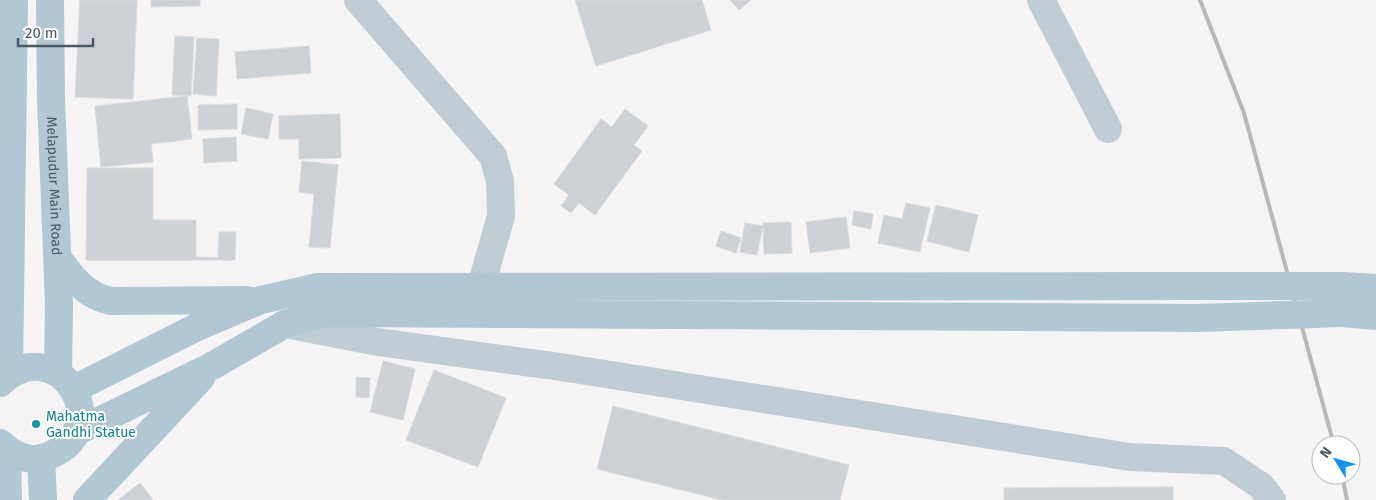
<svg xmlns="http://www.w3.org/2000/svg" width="1376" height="500" font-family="'Fira Sans',sans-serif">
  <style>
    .building { fill: #cdd1d5; stroke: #d7dade }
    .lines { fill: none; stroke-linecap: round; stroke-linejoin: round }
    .minor { stroke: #c0ccd3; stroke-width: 28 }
    .primary { stroke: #b1c7d2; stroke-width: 28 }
    .rail { stroke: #b5b9bd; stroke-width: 4 }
    .primary-bridge { stroke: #b1c7d2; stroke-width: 28 }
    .culture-dot { fill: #0f9aa8; stroke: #fff; stroke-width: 2 }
    .labels { text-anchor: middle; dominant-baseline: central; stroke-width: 4; stroke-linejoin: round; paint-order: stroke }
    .street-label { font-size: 14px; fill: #495a62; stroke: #fff }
    .culture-label { font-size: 14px; fill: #0d838f; stroke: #fff; text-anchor: start }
  </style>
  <rect width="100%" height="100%" fill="#f5f3f3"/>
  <path class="building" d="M80,0H137L133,99L75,97Z
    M151,0H200V6L151,7Z
    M575,0H702L711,30L596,66Z
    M730,0H751L739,10Z
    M175,36L194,37L191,96L172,95Z
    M197,38L219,39L216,96L193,94Z
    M309,46L311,73L237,79L235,52Z
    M187,96L192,139L151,144L153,162L101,167L95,106Z
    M237,104V129L198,130V105Z
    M246,108L273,114L268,139L241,134Z
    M625,109L648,126L634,145L642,151L595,215L579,203L571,213L561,206L569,195L554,184L601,119L612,127Z
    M340,114L341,158L299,159V139H279V116Z
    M236,137L237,161L204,163L203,139Z
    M302,161L338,165L330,248L309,247L314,194L299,192Z
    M87,168H153V220H196V257L218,258L219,232H236L235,260H86Z
    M906,203L930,208L920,252L878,243L884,215L902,219Z
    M936,205L978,215L969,252L927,241Z
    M854,211L873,214L871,229L852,225Z
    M846,217L850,248L810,253L806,222Z
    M791,222L792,253L764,254L763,223Z
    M745,223L763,226L757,255L740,252Z
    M721,231L741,238L736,253L716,246Z
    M383,361L415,369L403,420L370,412Z
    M434,370L506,398L478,467L406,440Z
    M356,377L370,378L369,398L356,397Z
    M613,406L849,465L840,500H722L597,469Z
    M140,483L153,500H118Z
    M1173,487V500H1004V488Z"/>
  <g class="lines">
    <path class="minor" d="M358,0L493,156L500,181L501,216L481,286
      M1041,0L1108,129
      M285,324L378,342L561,367L1130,457L1224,461L1261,486L1272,500"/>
    <g class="primary">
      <path id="s1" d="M50,0L51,98L59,305L58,373"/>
      <path d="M58,258C72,278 86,296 111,301L247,300"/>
      <path d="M1343,286L1376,288"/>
      <path d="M1343,313L1376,316"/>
      <path d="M9,374L14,0"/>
      <path d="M0,383C59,327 121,432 45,457C28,463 11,454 0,443"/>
      <path d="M74,389L197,327L261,300L318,287L1192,286"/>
      <path d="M76,432L212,366L285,324L321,313L1198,318"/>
      <path d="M7,449L8,500"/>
      <path d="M41,458L43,500"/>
      <path d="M87,500L201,378"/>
    </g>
    <path class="rail" d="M1200,0L1244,113L1334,445
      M1342,475L1347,500"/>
    <path class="primary-bridge" d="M1192,286H1343
      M1198,318L1343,313"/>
  </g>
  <circle class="culture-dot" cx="36" cy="424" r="5"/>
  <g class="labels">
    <g class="street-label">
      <text stroke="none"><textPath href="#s1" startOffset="186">Melapudur Main Road</textPath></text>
    </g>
    <g class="culture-label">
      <text x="46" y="416">Mahatma<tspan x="46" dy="16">Gandhi Statue</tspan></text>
    </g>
  </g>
  <g transform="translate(1336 460) rotate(307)"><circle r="24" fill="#ffffff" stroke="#b6bdc0"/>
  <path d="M0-4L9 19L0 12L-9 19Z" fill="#1094f2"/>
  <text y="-8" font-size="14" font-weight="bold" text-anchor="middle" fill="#495a62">N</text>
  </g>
  <path d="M18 38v8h75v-8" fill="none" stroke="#495a62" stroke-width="2.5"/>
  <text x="25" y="38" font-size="15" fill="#495a62" stroke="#ffffff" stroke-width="4" paint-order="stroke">20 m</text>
</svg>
